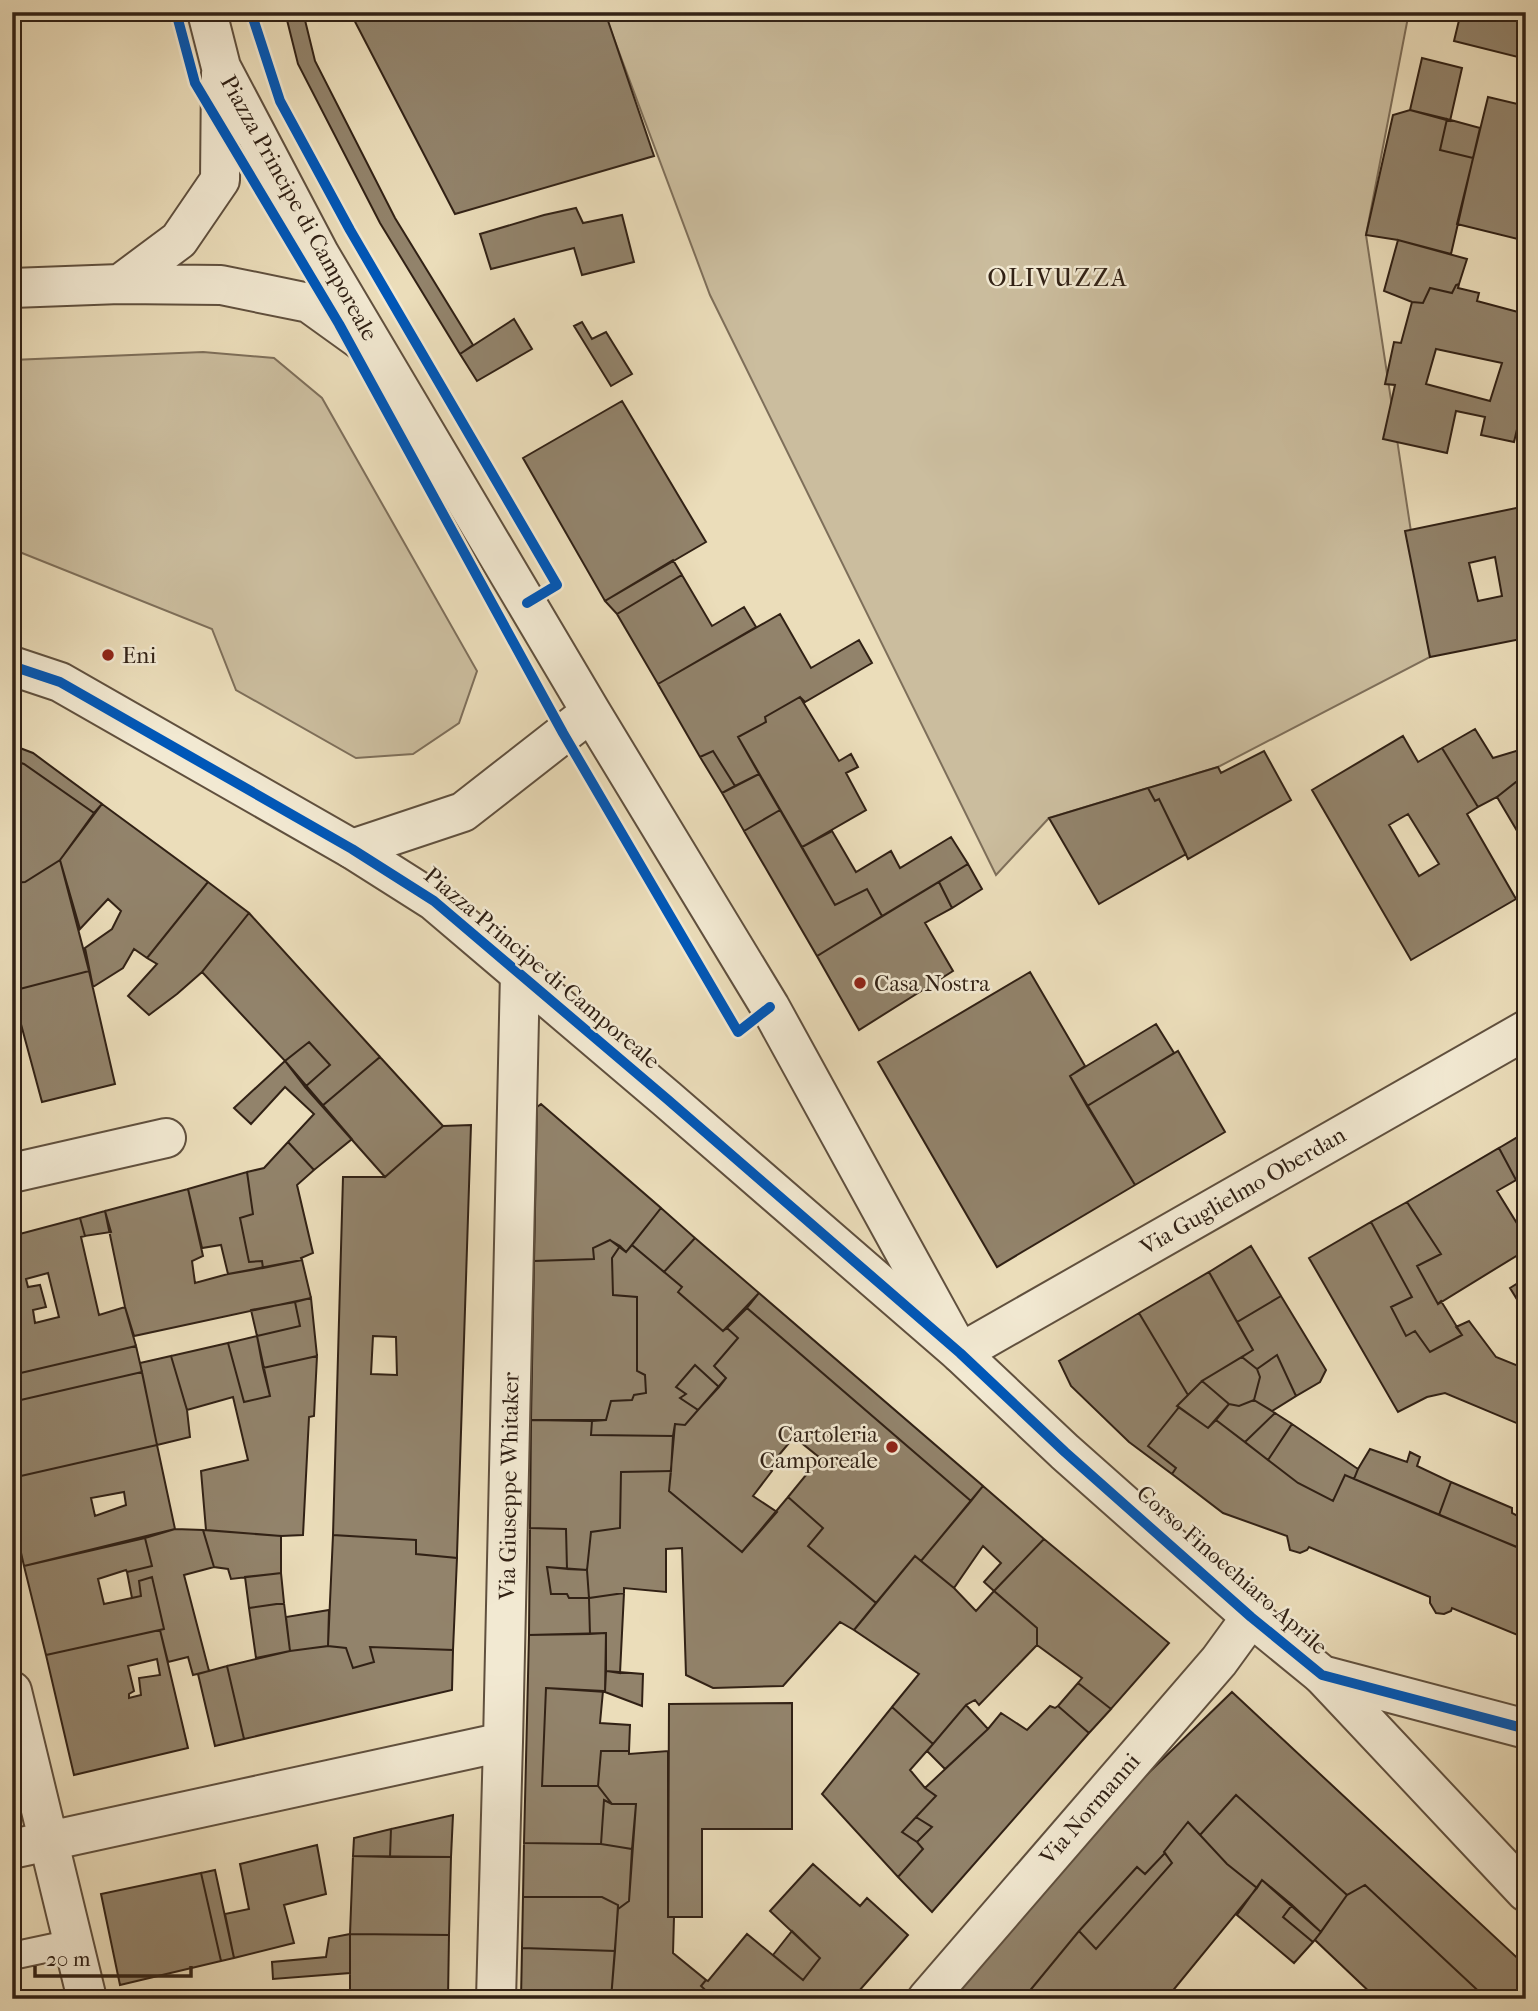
<svg xmlns="http://www.w3.org/2000/svg" width="1538" height="2011" font-family="'IM FELL French Canon',serif">
  <style>
    .green { fill: #cbbd9e; stroke: #7e6f5a; stroke-width: 2 }
    .building { fill: #92836b; stroke: #312115; stroke-width: 2; fill-rule: evenodd }
    .lines { fill: none; stroke-linecap: round; stroke-linejoin: round }
    .service-casing { stroke: #60503e; stroke-width: 30 }
    .minor-casing { stroke: #60503e; stroke-width: 42 }
    .tertiary-casing { stroke: #60503e; stroke-width: 42 }
    .service { stroke: #f2e9d2; stroke-width: 26 }
    .minor { stroke: #f2e9d2; stroke-width: 38 }
    .tertiary { stroke: #f2e9d2; stroke-width: 38 }
    .cycleway-casing { stroke: #f2e9d2; stroke-width: 15 }
    .cycleway { stroke: #0057b8; stroke-width: 10 }
    .poi-dot { fill: #8f2418; stroke: #f2e9d2; stroke-width: 2.5 }
    .labels { text-anchor: middle; dominant-baseline: central; stroke-width: 5; stroke-linejoin: round; paint-order: stroke }
    .street-label { font-size: 23px; fill: #312115; stroke: #f2e9d2 }
    .poi-label { font-size: 23px; fill: #312115; stroke: #f2e9d2; text-anchor: start }
    .neighbourhood-label { font-size: 24px; letter-spacing: 2px; fill: #312115; stroke: #f2e9d2 }
  </style>
  <rect width="100%" height="100%" fill="#ebddba"/>
  <filter id="stains"><feTurbulence type="fractalNoise" baseFrequency=".00286" numOctaves="4"/><feColorMatrix values="0 0 0 0 .2 0 0 0 0 .09 0 0 0 0 .02 0 0 0 .5 -.17"/></filter>
  <radialGradient id="worn" r=".72"><stop offset=".6" stop-color="#630" stop-opacity="0"/><stop offset="1" stop-color="#630" stop-opacity=".3"/></radialGradient>
  <path class="green" d="M604,12H1409L1366,235L1430,657L1218,767L1049,818L996,875L710,295Z
    M203,352L274,358L322,398L477,671L459,723L413,754L356,758L236,690L212,629L12,549V360Z"/>
  <path class="building" d="M285,12H303L315,61L395,218L473,345L460,354L380,223L298,64Z
    M350,12H605L654,156L455,214Z
    M1461,12H1526V59L1454,41Z
    M1422,58L1462,68L1450,121L1410,110Z
    M1488,97L1526,106V179L1522,194L1526,195V241L1457,224Z
    M1410,110L1447,119L1440,150L1473,158L1451,254L1398,240L1366,235L1393,115Z
    M1447,119L1480,128L1473,158L1440,150Z
    M576,208L583,223L622,215L634,262L582,275L574,248L491,269L480,234L544,215Z
    M1398,240L1467,259L1459,284L1456,285L1452,293L1430,288L1423,303L1412,302L1384,291Z
    M1459,284L1458,288L1479,293L1477,301L1518,312L1526,286V426L1518,425L1514,442L1481,435L1485,417L1456,411L1447,453L1383,439L1395,385L1385,384L1394,342L1401,343L1412,302L1423,303L1430,288L1452,293L1456,285Z
    M514,319L532,349L477,381L460,354Z
    M582,322L592,339L606,332L632,374L611,386L574,326Z
    M1436,349L1502,363L1490,401L1426,384Z
    M622,401L706,542L605,601L523,458Z
    M1526,506V638L1430,657L1405,531ZM1495,557L1502,596L1478,601L1469,563Z
    M673,560L682,575L617,614L605,601Z
    M682,575L712,626L744,607L756,627L658,684L617,614Z
    M780,614L811,668L859,640L872,663L805,702L800,697L765,717L766,722L738,737L759,774L735,786L713,751L700,757L658,684Z
    M800,697L839,761L851,754L858,767L846,773L866,810L802,847L738,737L766,722L765,717Z
    M1475,729L1493,758L1526,748V780L1516,782L1497,797L1478,807L1442,748Z
    M1403,736L1418,762L1442,748L1478,807L1467,814L1516,899L1411,960L1312,790ZM1408,814L1439,864L1419,876L1389,825Z
    M12,745L33,753L102,804L94,813L24,764L12,760Z
    M713,751L735,786L722,793L700,757Z
    M1264,751L1291,800L1188,859L1159,799L1155,801L1148,788L1218,767L1221,773Z
    M12,760L24,764L94,813L60,860L25,882L12,883Z
    M759,774L780,810L744,831L722,793Z
    M1526,780V846L1497,797L1516,782Z
    M1148,788L1155,801L1159,799L1186,854L1099,904L1049,818Z
    M102,804L208,882L147,958L134,949L123,968L93,987L85,948L112,929L121,911L108,899L80,929L60,860Z
    M780,810L835,905L867,889L882,916L817,956L744,831Z
    M832,831L856,872L891,851L900,868L951,837L968,864L882,916L867,889L835,905L802,847Z
    M60,860L89,971L12,991V883L25,882Z
    M968,864L982,889L952,908L939,882Z
    M208,882L249,913L202,972L177,994L149,1015L128,996L157,964L147,958Z
    M939,882L952,908L925,923L953,971L859,1030L817,956Z
    M249,913L380,1057L322,1106L305,1087L330,1065L309,1042L285,1061L202,972Z
    M89,971L115,1084L42,1102L12,991Z
    M1030,972L1085,1066L1070,1076L1135,1185L997,1267L878,1062Z
    M1156,1024L1174,1053L1087,1106L1070,1076Z
    M309,1042L330,1065L305,1087L285,1061Z
    M1178,1051L1225,1132L1135,1185L1087,1106Z
    M380,1057L443,1126L385,1177L322,1106Z
    M285,1061L352,1139L314,1170L288,1142L314,1114L285,1087L251,1124L234,1108Z
    M541,1104L661,1208L626,1252L610,1240L593,1248L594,1259L534,1261L537,1107Z
    M471,1125L457,1555V1558L416,1554V1540L333,1535L343,1177H385L443,1126ZM373,1336L396,1337L397,1375L371,1374Z
    M1526,1132V1175L1516,1180L1499,1148Z
    M288,1142L314,1170L297,1185L313,1253L301,1258L302,1260L263,1268L262,1261L249,1262L240,1218L253,1214L247,1172L264,1168Z
    M1499,1148L1516,1180L1497,1191L1526,1238V1250L1438,1304L1417,1266L1441,1254L1407,1202Z
    M247,1172L253,1214L240,1218L249,1262L262,1261L263,1268L228,1274L221,1245L202,1248L188,1189Z
    M188,1189L203,1256L192,1261L195,1283L228,1274L302,1260L311,1298L134,1336L125,1307L105,1211Z
    M1407,1202L1441,1254L1417,1266L1438,1304L1441,1301L1462,1335L1430,1352L1415,1331L1406,1336L1391,1307L1412,1297L1371,1222Z
    M661,1208L695,1238L664,1272L632,1245Z
    M105,1211L111,1232L85,1236L80,1218Z
    M80,1218L85,1236L81,1237L99,1315L125,1307L136,1346L12,1375V1236ZM48,1273L59,1317L35,1323L33,1310L46,1307L40,1285L28,1287L26,1279Z
    M1371,1222L1412,1297L1391,1307L1406,1336L1415,1331L1430,1352L1462,1335L1456,1327L1469,1321L1496,1357L1526,1369V1427L1445,1393L1427,1397L1398,1412L1309,1258Z
    M695,1238L759,1293L723,1331L678,1292L682,1287L664,1272Z
    M610,1240L620,1246L612,1258L613,1295L637,1297V1371L645,1375L646,1393L634,1395L632,1400L611,1401L606,1420H531L534,1261L594,1259L593,1248Z
    M632,1245L682,1287L678,1292L723,1331L727,1328L738,1338L714,1366L726,1378L719,1387L695,1365L676,1387L686,1394L680,1398L698,1410L685,1425L675,1424L673,1436L591,1435L592,1421L606,1420L611,1401L632,1400L634,1395L646,1393L645,1375L637,1371V1297L613,1295L612,1258L620,1246L626,1252Z
    M1251,1246L1281,1296L1237,1322L1209,1272Z
    M1209,1272L1253,1350L1202,1381L1188,1395L1139,1313Z
    M1526,1278V1314L1510,1288Z
    M759,1293L983,1486L971,1501L747,1308Z
    M1281,1296L1326,1370L1320,1382L1296,1396L1277,1355L1257,1369L1242,1357L1253,1350L1237,1322Z
    M311,1298L317,1356L263,1368L257,1336L300,1326L295,1302Z
    M295,1302L300,1326L257,1336L251,1310Z
    M747,1308L971,1501L921,1561L915,1556L876,1603L808,1546L823,1528L788,1497L820,1458L794,1437L768,1468L772,1471L753,1496L777,1512L742,1552L669,1491L675,1424L685,1425L726,1378L714,1366L738,1338L727,1328Z
    M1139,1313L1188,1395L1177,1406L1179,1407L1148,1446L1176,1468L1172,1474L1129,1442L1071,1386L1059,1361Z
    M257,1336L270,1396L244,1402L228,1343Z
    M228,1343L244,1402L270,1396L263,1368L317,1356L314,1416L309,1417L303,1535L281,1536L206,1530L201,1471L248,1460L233,1397L187,1410L171,1356Z
    M136,1346L142,1372L12,1402V1375Z
    M1277,1355L1296,1396L1272,1411L1254,1400L1260,1377L1257,1369Z
    M171,1356L187,1410L190,1437L157,1445L140,1363Z
    M1242,1357L1257,1369L1260,1377L1254,1400L1239,1406L1229,1404L1202,1381Z
    M695,1365L719,1387L698,1410L680,1398L686,1394L676,1387Z
    M142,1372L157,1445L12,1478V1402Z
    M1202,1381L1229,1404L1208,1428L1177,1406Z
    M1254,1400L1275,1413L1245,1442L1216,1420L1229,1404L1239,1406Z
    M1179,1407L1208,1428L1216,1420L1298,1483L1333,1501L1345,1475L1526,1551V1622L1520,1636L1452,1608L1451,1611L1444,1614L1436,1613L1430,1603V1597L1309,1547L1307,1550L1300,1553L1290,1550L1287,1536L1223,1513L1172,1474L1176,1468L1148,1446Z
    M1275,1413L1292,1424L1268,1460L1245,1442Z
    M531,1420L592,1421L591,1435L673,1436L671,1471L621,1472L620,1528L591,1532L587,1570L567,1569L566,1529L530,1528Z
    M1292,1424L1358,1469L1354,1479L1345,1475L1333,1501L1298,1483L1268,1460Z
    M157,1445L175,1529L24,1566L12,1513V1478ZM124,1492L126,1505L95,1516L91,1498Z
    M1370,1449L1407,1462L1410,1452L1420,1457L1417,1466L1451,1482L1439,1515L1354,1479L1358,1469Z
    M671,1471L669,1491L742,1552L788,1497L823,1528L808,1546L876,1603L854,1630L840,1622L783,1686L713,1688L686,1675L682,1548L666,1549V1592L624,1588V1593L589,1598L587,1570L591,1532L620,1528L621,1472Z
    M1451,1482L1512,1508V1513L1525,1520L1517,1547L1439,1515Z
    M983,1486L1044,1539L994,1591L984,1582L1001,1563L983,1546L954,1588L921,1561Z
    M530,1528L566,1529L567,1569L547,1567L551,1594H567L569,1598H589L590,1634L529,1635Z
    M175,1529L203,1530L214,1567L184,1575L209,1671L193,1675L188,1657L168,1662L160,1630L164,1629L152,1577L139,1581L141,1596L132,1598L127,1572L152,1566L145,1538Z
    M203,1530L281,1536V1573L231,1579L228,1569L214,1567Z
    M333,1535L416,1540V1554L457,1558L453,1650L370,1647L374,1662L353,1668L346,1648L328,1646Z
    M145,1538L152,1566L127,1572L126,1570L98,1579L104,1604L141,1596L139,1581L152,1577L164,1629L46,1655L24,1566Z
    M1044,1539L1169,1643L1111,1709L1078,1683L1082,1678L1037,1645V1628L994,1591Z
    M915,1556L954,1588L976,1611L994,1591L1037,1628V1645L979,1705L975,1700L966,1705L933,1744L892,1707L919,1674L854,1630Z
    M547,1567L587,1570L589,1598H569L567,1594H551Z
    M281,1573L284,1603L249,1608L245,1577Z
    M624,1593L620,1673L606,1671V1633L590,1634L589,1598Z
    M284,1603L290,1651L256,1658L249,1608Z
    M329,1610L328,1646L290,1651L286,1617Z
    M160,1630L188,1748L74,1775L46,1655ZM157,1659L160,1675L139,1678L141,1695L129,1698V1694L134,1691L128,1666Z
    M606,1633L605,1692L546,1688L542,1786H598L612,1804L604,1800L601,1844L524,1843L529,1635Z
    M328,1646L346,1648L353,1668L374,1662L370,1647L453,1650L452,1690L244,1739L227,1666L290,1651Z
    M227,1666L244,1739L215,1746L198,1674Z
    M606,1671L643,1674L642,1706L605,1692Z
    M1078,1683L1111,1709L1089,1733L1058,1706Z
    M546,1688L603,1691L600,1723L630,1725L629,1751H601L598,1786H542Z
    M1232,1692L1526,1966V1993L1520,1999H1487L1365,1885L1347,1895L1236,1795L1200,1835L1188,1822L1164,1852L1165,1853L1145,1874L1137,1867L1079,1931L1023,1999H953L997,1943L1100,1820Z
    M792,1703V1829H702V1917H668L669,1704Z
    M966,1705L988,1729L945,1769L927,1751Z
    M1050,1706L1055,1708L1058,1706L1089,1733L932,1912L898,1877L923,1849L917,1842L932,1827L916,1817L936,1796L925,1788L988,1729L1001,1713L1027,1730Z
    M892,1707L933,1744L910,1770L925,1788L936,1796L902,1832L917,1842L923,1849L898,1877L822,1794Z
    M601,1751H629V1754L668,1751V1917H674L673,1953L706,1980L701,1986L715,1999H611L618,1909L629,1901L636,1804H612L598,1786Z
    M1236,1795L1347,1895L1321,1932L1262,1880L1257,1888L1227,1864L1200,1835Z
    M604,1800L612,1804H636L632,1849L601,1844Z
    M453,1815L451,1857H390L391,1829Z
    M916,1817L932,1827L917,1842L902,1832Z
    M1188,1822L1227,1864L1257,1888L1166,1999H1023L1079,1931L1096,1949L1172,1863L1164,1852Z
    M391,1829L390,1857L353,1856L354,1838Z
    M524,1843L601,1844L632,1849L629,1901L618,1909V1905L602,1897H523Z
    M317,1845L326,1894L284,1905L294,1943L234,1958L225,1914L249,1909L240,1864Z
    M1165,1853L1172,1863L1096,1949L1079,1931L1137,1867L1145,1874Z
    M353,1856L451,1857L449,1935L350,1934Z
    M813,1864L860,1906L867,1898L908,1935L852,1999H715L701,1986L706,1980L708,1981L747,1934L803,1980L820,1958L770,1911Z
    M215,1870L234,1958L221,1961L201,1873Z
    M201,1873L221,1961L120,1985L101,1894Z
    M1262,1880L1292,1905L1283,1917L1313,1942L1294,1963L1237,1915Z
    M1365,1885L1487,1999H1377L1315,1940L1347,1895Z
    M523,1897H602L618,1905L615,1951L522,1948Z
    M1292,1905L1321,1932L1313,1942L1283,1917Z
    M792,1931L820,1958L803,1980L773,1955Z
    M350,1934L449,1935L448,1999H348L350,1993Z
    M350,1934V1973L273,1979L272,1962L326,1957L329,1938Z
    M522,1948L615,1951L611,1999H521Z
    M350,1993L348,1999H317Z"/>
  <g class="lines">
    <defs>
      <path id="service" d="M12,1956L73,1943"/>
      <path id="minor" d="M207,12L221,67L320,255L591,712L770,1007L960,1353L1526,1030
        M120,284L179,240L220,180L221,73
        M12,288L120,284L221,285L309,303L366,344
        M352,849L463,812L591,712
        M12,1173L166,1138
        M1322,1675L1526,1892
        M12,1691L87,1999
        M12,1849L503,1742
        M496,1999L503,1742L520,973
        M927,1999L1219,1661L1251,1617"/>
      <path id="tertiary" d="M12,666L60,682L352,849L434,901L667,1099L960,1353L1065,1452L1251,1617L1322,1675L1526,1729"/>
    </defs>
    <use href="#service" class="service-casing"/>
    <use href="#minor" class="minor-casing"/>
    <use href="#tertiary" class="tertiary-casing"/>
    <use href="#service" class="service"/>
    <use href="#minor" class="minor"/>
    <use href="#tertiary" class="tertiary"/>
    <defs>
      <path id="cycleway" d="M176,12L195,83L339,324L563,733L738,1032L770,1007
        M251,12L280,101L350,230L557,585L527,603
        M12,666L60,682L352,849L434,901L667,1099L960,1353L1065,1452L1251,1617L1322,1675L1526,1729"/>
    </defs>
    <use href="#cycleway" class="cycleway-casing"/>
    <use href="#cycleway" class="cycleway"/>
  </g>
  <g class="poi-dot">
    <circle cx="108" cy="655" r="7"/>
    <circle cx="860" cy="983" r="7"/>
    <circle cx="892" cy="1447" r="7"/>
  </g>
  <g class="labels">
    <g class="street-label">
      <text transform="translate(299 208) rotate(61)">Piazza Principe di Camporeale</text>
      <text transform="translate(542 968) rotate(40)">Piazza Principe di Camporeale</text>
      <text transform="translate(1243 1191) rotate(-30)">Via Guglielmo Oberdan</text>
      <text transform="translate(509 1486) rotate(-89)">Via Giuseppe Whitaker</text>
      <text transform="translate(1232 1570) rotate(41)">Corso Finocchiaro Aprile</text>
      <text transform="translate(1090 1809) rotate(-49)">Via Normanni</text>
    </g>
    <g class="poi-label">
      <text x="122" y="655">Eni</text>
      <text x="874" y="983">Casa Nostra</text>
      <text x="878" y="1434" text-anchor="end">Cartoleria<tspan x="878" dy="26">Camporeale</tspan></text>
    </g>
    <g class="neighbourhood-label">
      <text x="1058" y="278">OLIVUZZA</text>
    </g>
  </g>
  <rect width="1538" height="2011" fill="none" stroke="#ebddba" stroke-width="42"/>
  <rect x="14" y="14" width="1510" height="1983" fill="none" stroke="#312115" stroke-width="3.5"/>
  <rect x="21" y="21" width="1496" height="1969" fill="none" stroke="#312115" stroke-width="2"/>
  <path d="M35 1966v10h156v-10" fill="none" stroke="#312115" stroke-width="3.5"/>
  <text x="46" y="1966" font-size="21" fill="#312115" stroke="#f2e9d2" stroke-width="5" paint-order="stroke">20 m</text>
  <rect width="100%" height="100%" filter="url(#stains)"/>
  <rect width="100%" height="100%" fill="url(#worn)"/>
</svg>
